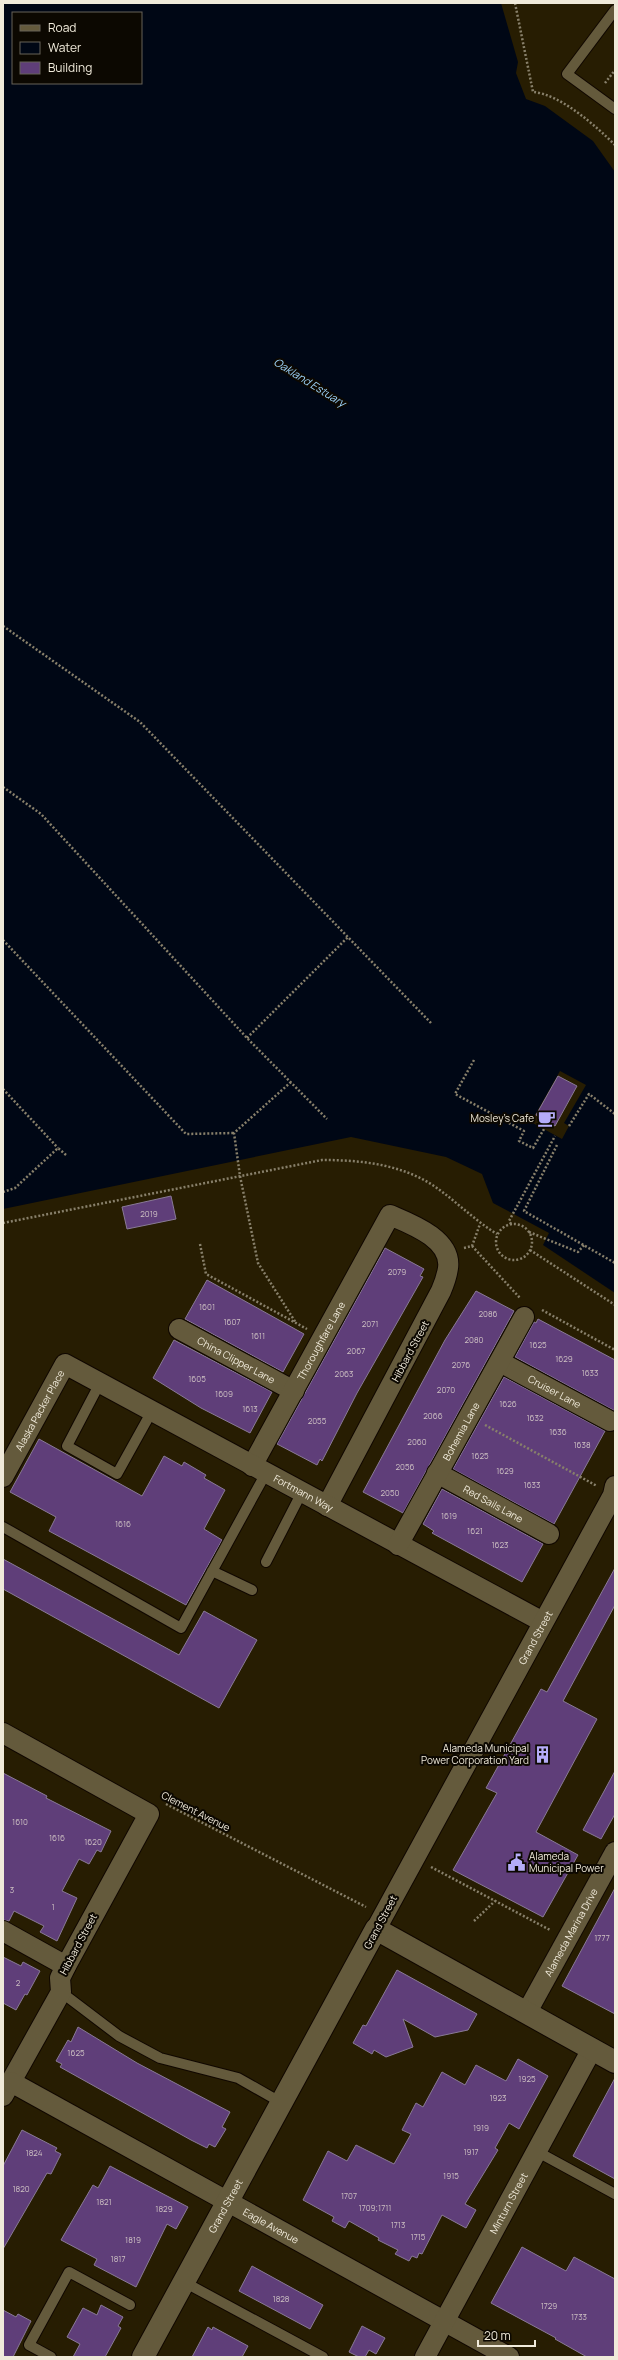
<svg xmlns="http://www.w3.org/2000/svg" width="618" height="2360" font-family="Manrope,sans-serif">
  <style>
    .water { fill: #000715; fill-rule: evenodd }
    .pier { fill: #271d02 }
    .building { fill: #5f3e79; stroke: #897a96 }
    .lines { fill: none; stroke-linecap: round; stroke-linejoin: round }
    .lane-casing { stroke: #100700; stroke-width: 12 }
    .street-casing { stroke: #100700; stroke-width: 22 }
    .secondary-casing { stroke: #100700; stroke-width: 24 }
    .path { stroke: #88806b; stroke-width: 2.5; stroke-dasharray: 2 2; stroke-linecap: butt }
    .lane { stroke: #645a3c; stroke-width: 10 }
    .street { stroke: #645a3c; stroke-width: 20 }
    .secondary { stroke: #645a3c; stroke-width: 22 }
    .labels { text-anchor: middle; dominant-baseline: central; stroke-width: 4; stroke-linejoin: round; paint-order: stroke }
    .number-label { font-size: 8px; fill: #ccbfc2 }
    .poi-label { font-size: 10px; fill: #f0eada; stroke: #0c0801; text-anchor: end }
    .street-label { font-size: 10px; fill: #f0eada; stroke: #0c0801 }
    .water-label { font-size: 11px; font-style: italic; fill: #9ed4fb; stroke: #0c0801 }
  </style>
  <rect width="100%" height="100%" fill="#271d02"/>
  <path class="water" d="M3,3H501L518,62L516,73L526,99L545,106L593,141L615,172V1293L543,1245L549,1233L493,1203L482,1174L446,1157L351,1137L3,1209ZM13,13H141V83H13Z"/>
  <path class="pier" d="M560,1071L586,1085L564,1123L569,1126L562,1139L531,1122Z"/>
  <path class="building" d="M558,1076L577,1086L555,1126L536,1115Z
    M171,1196L176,1219L127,1229L122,1207Z
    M385,1248L424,1269L420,1276L423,1277L357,1393L322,1461L320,1459L317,1465L277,1444Z
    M207,1280L304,1334L283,1372L185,1319Z
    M476,1291L514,1311L403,1513L363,1492L445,1340Z
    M538,1319L615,1360V1411L515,1357L534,1322L536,1323Z
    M174,1340L272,1392L250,1433L201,1408L153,1378Z
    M504,1377L605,1431L554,1524L453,1469Z
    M39,1439L142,1496L164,1456L182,1466L184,1462L206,1475L204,1478L225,1490L204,1529L222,1540L186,1605L49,1531L56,1517L10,1492Z
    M442,1489L543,1544L522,1582L432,1533L434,1531L423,1524Z
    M3,1559L179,1655L204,1611L257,1640L219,1708L3,1589Z
    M615,1568V1605L563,1701L597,1719L536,1832L578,1855L543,1917L453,1870L497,1793L486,1788L541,1689L547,1692Z
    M615,1771V1814L601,1839L583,1830Z
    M3,1773L47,1796L46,1798L111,1831L101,1852L97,1850L89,1864L79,1859L62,1891L77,1898L57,1941L40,1932L44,1926L14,1911L9,1921L3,1920Z
    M615,1888V2014L562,1986Z
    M3,1957L21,1966L23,1962L40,1971L27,1995L25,1994L16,2010L3,2003Z
    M397,1970L477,2014L468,2030L435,2037L403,2019L413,2047L386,2057L374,2050L372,2054L353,2043L363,2025L366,2026Z
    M78,2027L137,2063L230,2112L222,2127L226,2129L215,2147L209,2144L207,2148L191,2140L60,2067L62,2064L56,2061L68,2040L71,2042Z
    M518,2059L548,2076L519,2129L509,2123L495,2148L498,2150L465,2204L476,2210L466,2228L442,2215L422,2254L419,2253L417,2258L412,2256L409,2261L395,2254L398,2250L378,2240L379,2238L349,2221L345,2228L332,2221L334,2217L303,2200L328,2151L347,2161L356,2145L394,2164L411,2134L402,2130L416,2103L423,2107L442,2072L465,2085L476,2065L506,2081Z
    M615,2078V2179L573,2156Z
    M22,2130L57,2148L55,2151L61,2154L51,2174L47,2173L3,2249V2166Z
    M110,2166L188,2207L176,2229L167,2224L136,2287L94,2265L97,2259L61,2240L93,2185L98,2188Z
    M522,2247L566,2271L574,2257L615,2279V2357H587L555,2339L556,2338L491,2303Z
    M252,2266L323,2305L310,2329L239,2291Z
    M101,2305L123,2317L118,2326L121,2328L105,2357H73L80,2344L67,2337L83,2308L97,2315Z
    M3,2310L16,2317L18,2314L31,2321L13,2357H3Z
    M362,2326L385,2338L376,2354L369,2350L365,2357H359L349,2352Z
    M208,2327L212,2330L213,2327L248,2346L242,2357H192Z"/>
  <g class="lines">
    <defs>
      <path id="lane" d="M615,10L567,74L615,109
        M100,1383L67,1446L117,1474L152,1411
        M3,1527L181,1628L266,1473
        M266,1562L302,1492
        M212,1571L252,1590
        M61,1992L119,2036L160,2058L238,2078L282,2103
        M536,2151L615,2194
        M184,2282L323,2357
        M51,2357L29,2345L69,2272L130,2305"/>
      <g id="street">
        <path id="s1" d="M179,1329L294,1391"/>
        <path id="s2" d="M500,1362L610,1421"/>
        <path id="s3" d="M252,1466L390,1215C411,1224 452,1239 448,1268C447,1275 444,1284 441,1291L327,1506"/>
        <path id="s4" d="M437,1473L549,1534"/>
        <path id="s5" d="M3,1477L65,1364L543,1622"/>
        <path id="s6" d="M398,1545L524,1317"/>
        <path d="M3,1733L149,1814L66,1966L60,1978L61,1992L3,2096"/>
        <path id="s7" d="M376,1929L613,1495L615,1486"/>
        <path d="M3,1931L66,1966"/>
        <path id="s8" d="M527,2012L615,1852"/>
        <path id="s9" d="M11,2082L509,2357"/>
        <path id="s10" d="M425,2357L592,2049"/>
      </g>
      <g id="secondary">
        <path id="s11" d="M143,2357L376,1929L615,2062"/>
      </g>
    </defs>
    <use href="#lane" class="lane-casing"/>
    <use href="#street" class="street-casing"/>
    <use href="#secondary" class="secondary-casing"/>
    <path class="path" d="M515,3L533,92C560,94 596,126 615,145
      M605,83L615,70
      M3,626L140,722L431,1023
      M3,787L41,814L247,1038L327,1119
      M3,940L186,1134L234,1133
      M247,1038L348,937
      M474,1060L455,1094L524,1131L519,1141L533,1148L544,1129
      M291,1082L234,1133L240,1176L258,1263L296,1323
      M3,1089L58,1148
      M569,1126L589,1094L615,1114
      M557,1145L524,1211L615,1263
      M3,1192L15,1188L58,1148L66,1155
      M3,1223L322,1160C360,1160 401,1164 434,1186C456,1201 474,1220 497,1234
      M511,1224L509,1221L555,1136
      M496 1242a18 18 0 1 1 36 0a18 18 0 1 1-36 0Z
      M529,1232L578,1252L584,1245
      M200,1244L206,1274L307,1329
      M472,1246L520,1298
      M464,1248L472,1246L480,1224
      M530,1250L615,1305
      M542,1310L615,1350
      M485,1425L597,1486
      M166,1804L366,1907
      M431,1867L550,1930
      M474,1921L495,1901"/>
    <use href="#lane" class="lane"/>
    <use href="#street" class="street"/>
    <use href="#secondary" class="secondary"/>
  </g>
  <defs>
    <symbol id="cafe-bare" viewBox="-9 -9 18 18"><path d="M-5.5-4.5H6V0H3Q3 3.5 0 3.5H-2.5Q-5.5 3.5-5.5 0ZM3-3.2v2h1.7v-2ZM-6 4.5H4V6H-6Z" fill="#b5acf8" stroke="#0c0801" stroke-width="2.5" paint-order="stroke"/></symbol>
    <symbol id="building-bare" viewBox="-9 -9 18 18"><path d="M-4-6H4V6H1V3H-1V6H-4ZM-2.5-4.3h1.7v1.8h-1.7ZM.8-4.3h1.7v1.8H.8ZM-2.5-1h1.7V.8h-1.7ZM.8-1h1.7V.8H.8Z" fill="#b5acf8" stroke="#0c0801" stroke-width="2.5" paint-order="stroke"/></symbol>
    <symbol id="civic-bare" viewBox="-9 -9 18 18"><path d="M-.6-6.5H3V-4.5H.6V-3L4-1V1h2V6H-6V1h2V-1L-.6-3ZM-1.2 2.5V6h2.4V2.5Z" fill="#b5acf8" stroke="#0c0801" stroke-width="2.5" paint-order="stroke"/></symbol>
  </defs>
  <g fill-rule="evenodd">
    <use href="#cafe-bare" x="534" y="1106" width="25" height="25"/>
    <use href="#building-bare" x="530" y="1742" width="25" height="25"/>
    <use href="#civic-bare" x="504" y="1850" width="25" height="25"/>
  </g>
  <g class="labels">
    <g class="number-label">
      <text x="149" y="1213">2019</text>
      <text x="397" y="1271">2079</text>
      <text x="207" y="1306">1601</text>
      <text x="488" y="1313">2086</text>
      <text x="232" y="1321">1607</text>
      <text x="370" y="1323">2071</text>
      <text x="258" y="1335">1611</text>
      <text x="474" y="1339">2080</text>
      <text x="538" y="1344">1625</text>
      <text x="356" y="1350">2067</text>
      <text x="564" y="1358">1629</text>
      <text x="461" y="1364">2076</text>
      <text x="590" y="1372">1633</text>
      <text x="344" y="1373">2063</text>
      <text x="197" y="1378">1605</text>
      <text x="446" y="1389">2070</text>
      <text x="224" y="1393">1609</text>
      <text x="508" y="1403">1626</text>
      <text x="250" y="1408">1613</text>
      <text x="433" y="1415">2066</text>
      <text x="535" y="1417">1632</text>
      <text x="317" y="1420">2055</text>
      <text x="558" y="1431">1636</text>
      <text x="417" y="1441">2060</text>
      <text x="582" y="1444">1638</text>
      <text x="480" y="1455">1625</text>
      <text x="405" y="1466">2056</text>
      <text x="505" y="1470">1629</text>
      <text x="532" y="1484">1633</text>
      <text x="390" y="1492">2050</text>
      <text x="449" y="1515">1619</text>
      <text x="123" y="1523">1616</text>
      <text x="475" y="1530">1621</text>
      <text x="500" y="1544">1623</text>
      <text x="20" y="1821">1610</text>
      <text x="57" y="1837">1616</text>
      <text x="93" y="1841">1620</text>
      <text x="12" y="1889">3</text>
      <text x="53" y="1906">1</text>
      <text x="602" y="1937">1777</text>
      <text x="18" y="1982">2</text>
      <text x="76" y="2052">1625</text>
      <text x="527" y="2078">1925</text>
      <text x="498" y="2097">1923</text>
      <text x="481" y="2127">1919</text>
      <text x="471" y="2151">1917</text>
      <text x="34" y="2152">1824</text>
      <text x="451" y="2175">1915</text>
      <text x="21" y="2188">1820</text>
      <text x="349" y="2195">1707</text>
      <text x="104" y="2201">1821</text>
      <text x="375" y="2207">1709;1711</text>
      <text x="164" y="2208">1829</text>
      <text x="398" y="2224">1713</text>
      <text x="418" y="2236">1715</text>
      <text x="133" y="2239">1819</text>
      <text x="118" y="2258">1817</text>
      <text x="281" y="2298">1828</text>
      <text x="549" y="2305">1729</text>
      <text x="579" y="2316">1733</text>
    </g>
    <g class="poi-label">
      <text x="534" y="1118">Mosley's Cafe</text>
      <text x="529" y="1748">Alameda Municipal<tspan x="529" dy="12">Power Corporation Yard</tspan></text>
      <text x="529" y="1856" text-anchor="start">Alameda<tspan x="529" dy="12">Municipal Power</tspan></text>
    </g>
    <g class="street-label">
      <text stroke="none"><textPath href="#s3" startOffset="143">Thoroughfare Lane</textPath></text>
      <text transform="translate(410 1351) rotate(-62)">Hibbard Street</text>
      <text stroke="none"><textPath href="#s1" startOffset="65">China Clipper Lane</textPath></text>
      <text stroke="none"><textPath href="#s2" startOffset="62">Cruiser Lane</textPath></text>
      <text stroke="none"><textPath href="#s5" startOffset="76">Alaska Packer Place</textPath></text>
      <text stroke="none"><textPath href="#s6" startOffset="130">Bohemia Lane</textPath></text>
      <text stroke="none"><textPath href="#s5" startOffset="400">Fortmann Way</textPath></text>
      <text stroke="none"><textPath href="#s4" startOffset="64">Red Sails Lane</textPath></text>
      <text stroke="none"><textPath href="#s7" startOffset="332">Grand Street</textPath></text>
      <text transform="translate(196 1811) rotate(27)">Clement Avenue</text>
      <text transform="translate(380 1922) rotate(-62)">Grand Street</text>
      <text stroke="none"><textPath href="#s8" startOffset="91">Alameda Marina Drive</textPath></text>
      <text transform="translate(78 1944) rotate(-62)">Hibbard Street</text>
      <text stroke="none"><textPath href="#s10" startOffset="175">Minturn Street</textPath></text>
      <text stroke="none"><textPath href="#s11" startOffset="172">Grand Street</textPath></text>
      <text stroke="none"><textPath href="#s9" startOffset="297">Eagle Avenue</textPath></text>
    </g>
    <g class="water-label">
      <text transform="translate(310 382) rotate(32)">Oakland Estuary</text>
    </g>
  </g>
  <rect width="618" height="2360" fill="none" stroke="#f0eada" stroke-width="8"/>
  <rect x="12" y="12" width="130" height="72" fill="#0c0801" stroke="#676258"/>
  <rect x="20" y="25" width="20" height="6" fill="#645a3c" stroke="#676258"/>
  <text x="48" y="32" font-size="12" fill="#f0eada">Road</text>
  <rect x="20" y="42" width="20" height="12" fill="#000715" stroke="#676258"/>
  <text x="48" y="52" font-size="12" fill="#f0eada">Water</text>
  <rect x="20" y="62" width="20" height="12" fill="#5f3e79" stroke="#676258"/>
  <text x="48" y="72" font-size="12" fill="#f0eada">Building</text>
  <path d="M478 2340v6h57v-6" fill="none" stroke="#f0eada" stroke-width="2"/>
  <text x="484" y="2340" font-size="12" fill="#f0eada" stroke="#0c0801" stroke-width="3" paint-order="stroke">20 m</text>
</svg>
